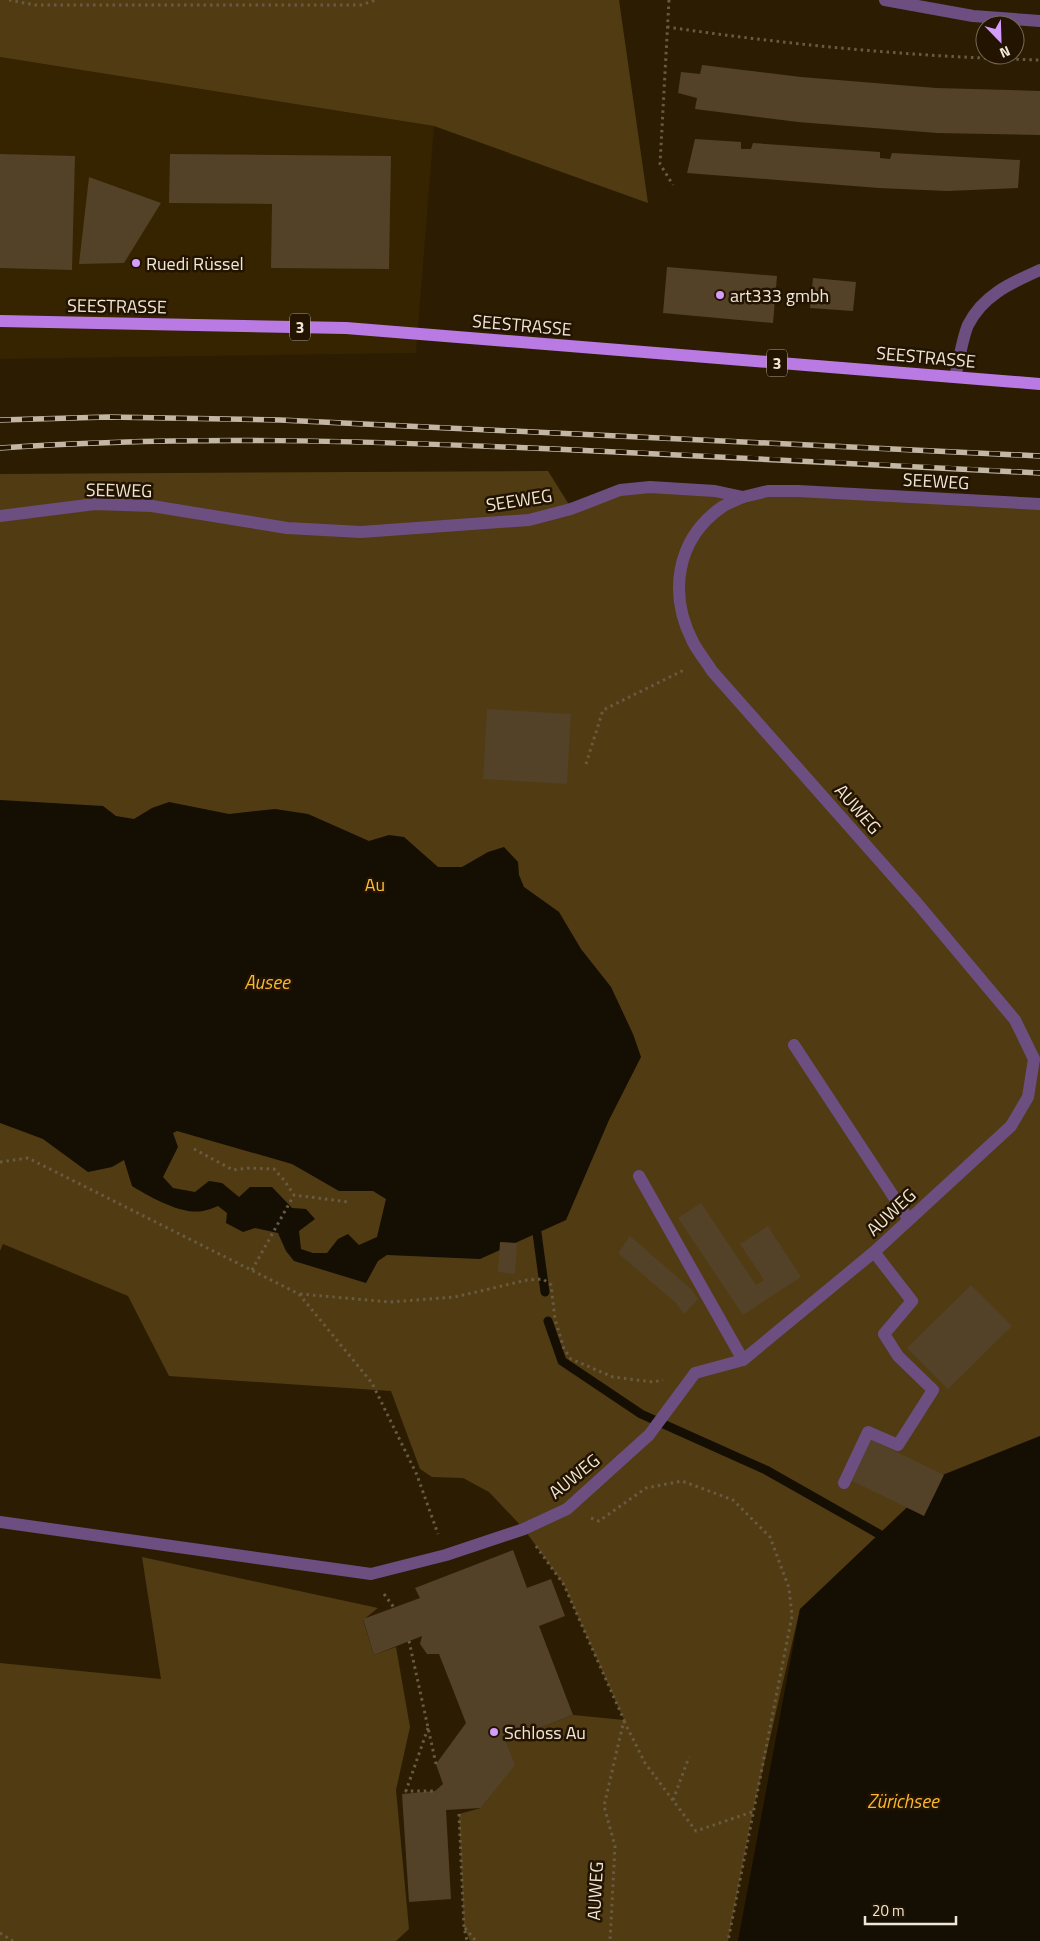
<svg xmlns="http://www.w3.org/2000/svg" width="1040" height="1941" font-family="'Titillium Web',sans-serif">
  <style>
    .built { fill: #362300 }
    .green { fill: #513b12 }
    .water { fill: #150e03; fill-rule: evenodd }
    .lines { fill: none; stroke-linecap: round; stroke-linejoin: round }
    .stream { stroke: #150e03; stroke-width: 9 }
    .building { fill: #534227 }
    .path { stroke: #685b43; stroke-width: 3; stroke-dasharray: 2.5 4; stroke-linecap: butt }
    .service { stroke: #6c4f80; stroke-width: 12 }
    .minor { stroke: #6c4f80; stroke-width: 12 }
    .primary { stroke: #b97be3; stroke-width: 12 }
    .rail-casing { stroke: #c2b7a4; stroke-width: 5.5 }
    .rail { stroke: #221400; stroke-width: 4; stroke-dasharray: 11; stroke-linecap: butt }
    .poi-dot { fill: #d49cfc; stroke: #221400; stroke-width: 2 }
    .labels { text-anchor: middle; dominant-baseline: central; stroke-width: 5; stroke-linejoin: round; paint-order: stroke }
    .shield { fill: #221400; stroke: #b3a896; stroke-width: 1 }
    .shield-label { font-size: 16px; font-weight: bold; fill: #f1e7d7 }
    .poi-label { font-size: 18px; fill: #f1e7d7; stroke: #221400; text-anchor: start }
    .street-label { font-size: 18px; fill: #f1e7d7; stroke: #221400 }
    .park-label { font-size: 18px; fill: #ffbc36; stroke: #221400 }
    .water-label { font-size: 19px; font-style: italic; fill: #fbb830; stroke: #221400 }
  </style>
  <rect width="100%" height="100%" fill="#2c1d02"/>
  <path class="built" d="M0,57L434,126L416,353L0,359Z"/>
  <path class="green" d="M0,0H619L648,203L434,126L0,57Z
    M548,471L568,503L593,500L620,490L768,491L1040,504V1485L800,1609L753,1811L728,1941H470L464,1927L459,1814L481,1808L514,1765L506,1741L573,1715L624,1720L564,1585L524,1529L489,1492L463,1478L432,1477L420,1469L391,1391L169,1376L128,1296L3,1244L0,1251V474Z
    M142,1557L378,1608L363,1620L374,1655L396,1647L410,1727L396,1790L409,1929L396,1941H0V1663L161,1679Z"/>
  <path class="water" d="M0,800L103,806L116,816L134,819L152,808L169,802L229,814L275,809L308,814L369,841L389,835L404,837L438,867H462L488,852L504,847L518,862L519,875L524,887L559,912L581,949L611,987L633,1034L641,1057L609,1120L566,1220L480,1259L387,1255L378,1261L366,1283L294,1261L286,1251L278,1233L255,1228L243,1232L226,1223L227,1213L218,1206C213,1208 208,1210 203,1211C181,1215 150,1197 132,1186L124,1160L112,1167L88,1172L43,1139L0,1123ZM177,1131L292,1164L339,1191H373L386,1199L377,1237L359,1245L348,1234L338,1239L327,1253H313L301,1249L299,1231L315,1219L306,1209L292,1208L272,1187H250L239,1197L222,1183L209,1181L195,1192L173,1188L163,1177L178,1147L173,1133Z
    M1040,1436V1941H738L800,1609L940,1476Z"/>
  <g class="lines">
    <path class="stream" d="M537,1233L545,1292
      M548,1321L562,1361L641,1414L766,1470L879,1534"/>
  </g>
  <path class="building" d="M702,65L801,77L936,88L1040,91V135L937,133L798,122L695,109L697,98L678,93L681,72L700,74Z
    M695,139L741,142V149H751L753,143L880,152V158L890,159L892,153L1020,160L1018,188L947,191L879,188L687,173Z
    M0,154L75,156L72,270L0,268Z
    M170,154L391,156L389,269L271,268L272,204L169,203Z
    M89,177L161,203L124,263L79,264Z
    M667,267L777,276L773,323L663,313Z
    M813,278L856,282L853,311L810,308Z
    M487,709L571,714L567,784L483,779Z
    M701,1203L756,1285L764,1280L740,1244L768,1226L801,1277L743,1315L678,1218Z
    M630,1236L691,1289L698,1299L684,1314L676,1303L618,1253Z
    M500,1242L517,1243L515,1274L498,1272Z
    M971,1285L1012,1326L948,1389L907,1348Z
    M870,1439L944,1475L924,1516L850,1480Z
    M513,1550L527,1588L551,1579L565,1616L539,1626L573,1715L506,1741L515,1765L481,1808L446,1810L451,1899L409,1902L402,1794L435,1791L443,1784L436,1764L466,1723L439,1654H427L420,1644L422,1636L374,1655L363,1619L420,1598L415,1588Z"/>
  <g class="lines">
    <path class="path" d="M9,0L35,5H361L376,0
      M669,0L660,164L673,185
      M667,27C791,45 915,57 1040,60
      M586,764L603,710L684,670
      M194,1149L233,1170L250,1168L274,1169L284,1180L294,1195L349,1202
      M0,1162L28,1158L299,1294L372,1383L417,1475L438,1534
      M252,1270L294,1195
      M300,1294L390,1302L455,1297L527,1280L543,1279L551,1285L555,1319L564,1349L571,1359L613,1377L653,1382L663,1380
      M591,1518L599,1521L646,1488L682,1481L733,1500L770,1537L789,1588L792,1616L728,1941
      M536,1546L564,1585L624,1720L604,1806L615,1846L610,1941
      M384,1594L395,1609
      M409,1641L436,1764
      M624,1721L645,1763L696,1831L752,1812
      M428,1728L406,1791H435
      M673,1800L689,1757
      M459,1814L464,1927L467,1941
      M465,1928L476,1941
      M0,1933L13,1941"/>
    <path class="service" d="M0,516L95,504L152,506L287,528L361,532L529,520L571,509L620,490L650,487L715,491L743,497
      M794,1045L909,1220
      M639,1176L743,1360
      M844,1483L868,1432L898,1445L933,1390L898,1356L884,1334L912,1301L874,1252
      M0,1522L371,1574L446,1555L524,1529L567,1509L649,1435L695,1373L743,1360L874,1252L1011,1126L1028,1097L1034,1059L1015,1020L917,903L712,671C706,661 698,652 693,642C668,594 676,539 722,507C728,503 736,500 743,497"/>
    <path class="minor" d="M885,0L973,16L1040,21
      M955,377C959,362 962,339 968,325C983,295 1011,283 1040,270
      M743,497L768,491H798L1040,504"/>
    <path class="primary" d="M0,321L346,328L1040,384"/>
    <defs>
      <path id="rail" d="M0,420L108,417L280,420L1040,456
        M0,448C185,435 369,441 554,449C716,456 878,464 1040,473"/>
    </defs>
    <use href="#rail" class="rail-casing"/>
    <use href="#rail" class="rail"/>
  </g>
  <g class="poi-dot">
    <circle cx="136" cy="263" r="5"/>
    <circle cx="720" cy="295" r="5"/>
    <circle cx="494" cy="1732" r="5"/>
  </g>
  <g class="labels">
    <g class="shield">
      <rect x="290" y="313.5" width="20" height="27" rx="4"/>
      <rect x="767" y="349.5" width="20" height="27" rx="4"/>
    </g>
    <g class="shield-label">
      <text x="300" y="327">3</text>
      <text x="777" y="363">3</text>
    </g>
    <g class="poi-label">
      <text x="146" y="263">Ruedi Rüssel</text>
      <text x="730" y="295">art333 gmbh</text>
      <text x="504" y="1732">Schloss Au</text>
    </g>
    <g class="street-label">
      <text transform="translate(117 306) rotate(1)">SEESTRASSE</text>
      <text transform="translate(522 325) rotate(5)">SEESTRASSE</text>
      <text transform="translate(926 357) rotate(5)">SEESTRASSE</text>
      <text transform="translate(936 481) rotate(3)">SEEWEG</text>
      <text transform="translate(119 490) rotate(1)">SEEWEG</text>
      <text transform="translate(519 500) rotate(-9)">SEEWEG</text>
      <text transform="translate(858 809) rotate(49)">AUWEG</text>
      <text transform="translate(891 1212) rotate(-43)">AUWEG</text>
      <text transform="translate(574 1476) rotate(-39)">AUWEG</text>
      <text transform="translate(595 1891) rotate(-87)">AUWEG</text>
    </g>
    <g class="park-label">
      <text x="375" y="884">Au</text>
    </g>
    <g class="water-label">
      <text x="267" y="981">Ausee</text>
      <text x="903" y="1800">Zürichsee</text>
    </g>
  </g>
  <g transform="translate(1000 40) rotate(157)"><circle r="24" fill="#221400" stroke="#756856"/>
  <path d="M0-4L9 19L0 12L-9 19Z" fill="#d49cfc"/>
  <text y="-8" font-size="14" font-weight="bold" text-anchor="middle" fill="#f1e7d7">N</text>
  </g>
  <path d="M865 1916v8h91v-8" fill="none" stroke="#f1e7d7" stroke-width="2.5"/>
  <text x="872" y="1916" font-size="15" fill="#f1e7d7" stroke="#221400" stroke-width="4" paint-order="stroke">20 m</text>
</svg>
